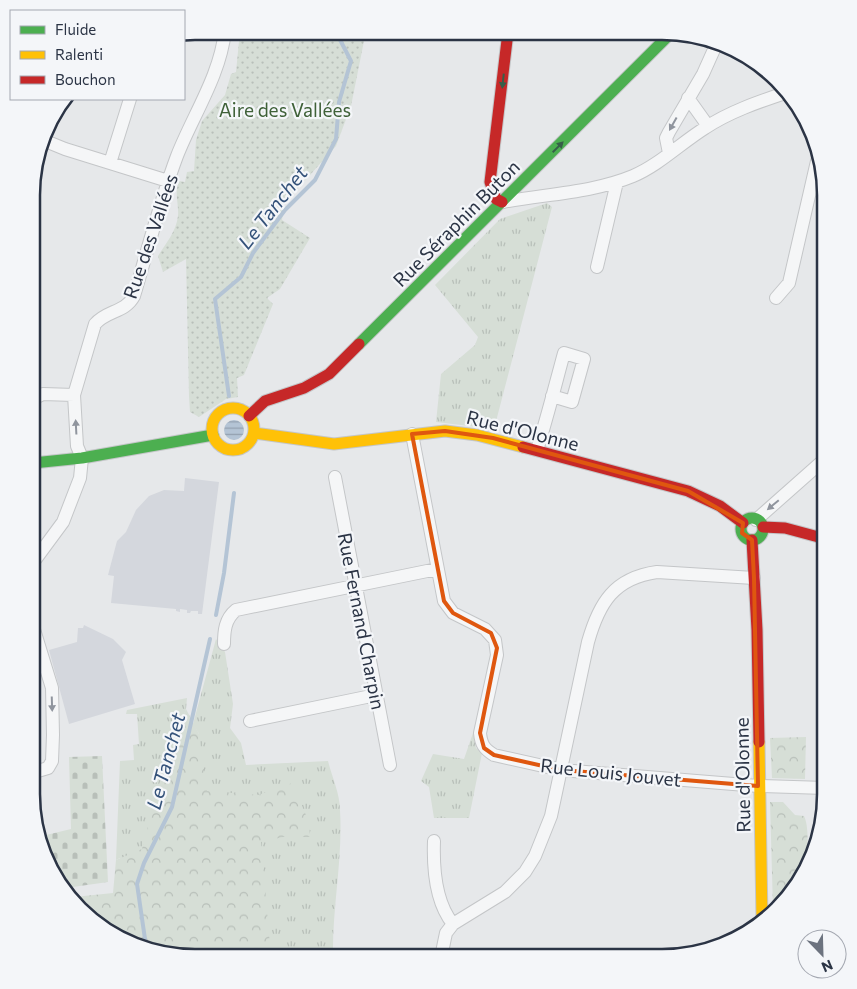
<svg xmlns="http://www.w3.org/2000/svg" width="857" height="989" font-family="Commissioner,sans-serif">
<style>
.built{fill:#d4d7dd}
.grass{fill:url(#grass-tufts)}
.forest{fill:url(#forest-crowns)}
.cemetery{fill:url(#cemetery-stones)}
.park{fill:url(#park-dots)}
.water{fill:url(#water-rules)}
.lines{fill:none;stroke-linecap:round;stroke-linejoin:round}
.stream{stroke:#b4c4d5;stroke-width:4}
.street-casing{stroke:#c4c6c8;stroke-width:14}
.fast-casing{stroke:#c4c6c8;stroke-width:13}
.slow-casing{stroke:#c4c6c8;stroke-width:13}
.jam-casing{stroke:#c4c6c8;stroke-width:13}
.street{stroke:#f5f6f7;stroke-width:12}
.fast{stroke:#4caf50;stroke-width:11}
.slow{stroke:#ffc107;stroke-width:11}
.jam{stroke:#c62828;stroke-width:11}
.oneway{fill:#375f49}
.oneway2{fill:#90959e}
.marked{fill:none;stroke:#df570f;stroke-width:4;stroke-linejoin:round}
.labels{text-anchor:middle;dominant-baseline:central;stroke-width:4.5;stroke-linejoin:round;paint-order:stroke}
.park-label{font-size:19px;fill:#3f6138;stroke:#f4f6f9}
.street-label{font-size:19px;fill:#2b3445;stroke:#f4f6f9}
.water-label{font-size:20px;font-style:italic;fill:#34527a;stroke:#f4f6f9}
.rim{fill:none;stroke:#2b3445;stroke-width:2.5}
</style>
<defs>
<pattern id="grass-tufts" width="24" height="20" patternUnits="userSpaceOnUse" patternTransform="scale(1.25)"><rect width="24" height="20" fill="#d6ded6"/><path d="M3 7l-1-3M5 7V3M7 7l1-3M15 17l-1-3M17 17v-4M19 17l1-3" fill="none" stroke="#b8bfb9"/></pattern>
<pattern id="forest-crowns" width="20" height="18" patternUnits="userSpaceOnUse" patternTransform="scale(1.25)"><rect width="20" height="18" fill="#d6ded6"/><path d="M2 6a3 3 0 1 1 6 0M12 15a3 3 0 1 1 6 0" fill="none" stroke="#b8bfb9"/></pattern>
<pattern id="cemetery-stones" width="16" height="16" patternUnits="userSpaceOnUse" patternTransform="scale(1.25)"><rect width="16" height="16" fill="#d6ded6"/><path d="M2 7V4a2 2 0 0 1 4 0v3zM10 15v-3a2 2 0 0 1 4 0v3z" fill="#b8bfb9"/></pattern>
<pattern id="park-dots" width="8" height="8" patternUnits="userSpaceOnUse" patternTransform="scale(1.25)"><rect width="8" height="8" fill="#d6ded6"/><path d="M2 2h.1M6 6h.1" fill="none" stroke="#b8bfb9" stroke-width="1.8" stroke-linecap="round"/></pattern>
<pattern id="water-rules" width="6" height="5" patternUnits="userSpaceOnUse" patternTransform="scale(1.25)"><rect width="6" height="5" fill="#b4c4d5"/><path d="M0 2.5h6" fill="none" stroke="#93a0af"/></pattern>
</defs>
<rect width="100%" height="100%" fill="#e6e8ea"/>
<path class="built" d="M185 478 219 482 202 614H198V611H191L190 613H187V610L180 609V612L176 611V609L111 603 114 576 108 575 117 541 126 532 136 510 149 496 164 490 184 491Z
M84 625 113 639 126 652 122 660 135 704 69 724 49 650 77 642 78 628H83Z"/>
<path class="grass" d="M547 203 552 207 494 429 436 422 441 374 475 345 478 337 435 285 500 219Z
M216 639 225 652 233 704 230 728 241 743 246 765 328 761C332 777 340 794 340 810 343 859 332 908 333 957H184L120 858 116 860 120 761 134 760 133 745 139 744 137 714H126L127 710 187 698 186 709 163 770 199 734 193 724Z
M473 733 476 748 482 753 469 818H434L429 787 421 781 433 754 464 759Z"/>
<path class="forest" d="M186 709 199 734 207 791 258 795 292 783 309 822 310 837H283L261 842 271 957H184L113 936 74 897 113 893 116 860 142 849 168 752Z
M806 737 805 779 772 778 770 738Z
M770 802H783L795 815 804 816C811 830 807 870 798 884 793 893 780 901 773 909Z"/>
<path class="cemetery" d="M102 756 108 882 66 888 53 876 42 836 71 829 69 757Z"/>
<path class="park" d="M240 31 380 32 379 35 365 36 351 106 336 146 284 204 282 220 310 238 280 289 267 298 273 304 244 375 237 378 238 397 226 399 199 417 190 412 189 396 186 259 163 272 158 256C166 243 176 232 178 216 179 203 174 195 179 181L185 182 187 172 194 171 196 140 202 121 225 95 231 74 236 72Z"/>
<path class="water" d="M224 430a10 10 0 1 1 20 0a10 10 0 1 1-20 0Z"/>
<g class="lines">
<path class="stream" d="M229 396 215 299 241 277 253 253 285 210 315 180 336 139 339 102 351 61 336 32
M216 615 224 573 234 493
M146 946 137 884 144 863 172 807 210 639"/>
<defs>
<path id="street" d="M688 98 708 126
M43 140 65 149 168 181
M669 153 666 138 669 132 703 74 716 45
M110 163 130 99
M503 202C545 194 592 193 633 176 659 165 681 143 705 128 729 112 758 102 785 93
M597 267 617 182
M776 298 789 283 817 161
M33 399 43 394 74 395
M412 434 444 601 453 613 485 629 495 640 497 655 480 733C481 744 484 749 494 755L561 770 758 786 825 788
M537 450C547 418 555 386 564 353L584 359 572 402 552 396
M335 477 390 765
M756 520 826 458
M32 564 63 522 80 478 82 458 77 446 74 395 95 324C107 310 125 313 134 296 148 249 160 201 177 156 193 115 220 76 225 31
M224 644C224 631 225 619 236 610L437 569
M250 721 376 695
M31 773 48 768 52 761 53 735 52 688 32 623
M434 841C433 869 435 902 453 924
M441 957 446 933 453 924 505 892 525 872 535 856 551 816 588 642C599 603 614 578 657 572L754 578"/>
<path id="fast" d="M48 126 56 110
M359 344 671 33
M33 463 82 458 213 435
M741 529a11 11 0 1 1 22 0a11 11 0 1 1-22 0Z"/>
<path id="slow" d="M212 429a21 21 0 1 1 42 0a21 21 0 1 1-42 0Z
M254 433 334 444 445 431 477 435 523 447
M759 742 762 919"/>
<path id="jam" d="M502 202 496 199 490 182 508 32
M249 416 265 401 304 388 329 374 359 344
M523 447 688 491 720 506 743 523
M763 527 785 528 826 539
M752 540 757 630 759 742"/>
</defs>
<use href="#street" class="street-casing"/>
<use href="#fast" class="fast-casing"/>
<use href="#slow" class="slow-casing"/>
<use href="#jam" class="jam-casing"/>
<use href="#street" class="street"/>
<use href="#fast" class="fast"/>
<use href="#slow" class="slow"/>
<use href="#jam" class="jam"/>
</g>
<defs><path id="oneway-solid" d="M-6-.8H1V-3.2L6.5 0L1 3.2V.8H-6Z" transform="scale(1.25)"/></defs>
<g class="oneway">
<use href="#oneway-solid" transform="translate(503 81) rotate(96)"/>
<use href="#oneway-solid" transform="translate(558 147) rotate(-45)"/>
</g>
<g class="oneway2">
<use href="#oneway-solid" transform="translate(673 124) rotate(119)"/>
<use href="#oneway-solid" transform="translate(76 427) rotate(-93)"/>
<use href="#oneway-solid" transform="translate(773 505) rotate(140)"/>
<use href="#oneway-solid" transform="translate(52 704) rotate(88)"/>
</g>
<path class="marked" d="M445 431 493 438 688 491 743 523 742 533 752 540 754 578 758 786 561 770 494 755 484 748 480 733 497 648 491 633 453 613 444 601 412 434Z"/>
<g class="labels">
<g class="park-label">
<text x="285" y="109">Aire des Vallées</text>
</g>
<g class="street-label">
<text transform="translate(456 223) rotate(-45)">Rue Séraphin Buton</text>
<text transform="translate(150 236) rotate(-71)">Rue des Vallées</text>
<text transform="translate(523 430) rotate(14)">Rue d'Olonne</text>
<text transform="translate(362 621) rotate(79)">Rue Fernand Charpin</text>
<text transform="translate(611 772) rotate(6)">Rue Louis Jouvet</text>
<text transform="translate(742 775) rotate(-91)">Rue d'Olonne</text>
</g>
<g class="water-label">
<text transform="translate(272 207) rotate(-52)">Le Tanchet</text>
<text transform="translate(165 761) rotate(-75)">Le Tanchet</text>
</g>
</g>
<path d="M0 0H857V989H0ZM195 40H662A155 155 0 0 1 817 195V794A155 155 0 0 1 662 949H195A155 155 0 0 1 40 794V195A155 155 0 0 1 195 40Z" fill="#f4f6f9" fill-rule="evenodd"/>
<path class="rim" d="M195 40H662A155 155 0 0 1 817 195V794A155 155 0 0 1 662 949H195A155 155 0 0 1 40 794V195A155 155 0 0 1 195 40Z"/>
<rect x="10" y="10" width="175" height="90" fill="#f4f6f9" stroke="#a4a8b1"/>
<rect x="20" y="26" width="25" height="8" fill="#4caf50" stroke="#a4a8b1"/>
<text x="55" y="35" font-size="15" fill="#2b3445">Fluide</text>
<rect x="20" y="51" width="25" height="8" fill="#ffc107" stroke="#a4a8b1"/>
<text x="55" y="60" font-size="15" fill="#2b3445">Ralenti</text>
<rect x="20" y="76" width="25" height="8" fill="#c62828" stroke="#a4a8b1"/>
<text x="55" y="85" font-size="15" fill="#2b3445">Bouchon</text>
<g transform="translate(822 954) rotate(157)"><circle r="24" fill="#f4f6f9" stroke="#a4a8b1"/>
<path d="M0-4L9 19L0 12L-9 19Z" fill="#6c737f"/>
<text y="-8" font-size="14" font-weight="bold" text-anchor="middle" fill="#2b3445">N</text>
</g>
</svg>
